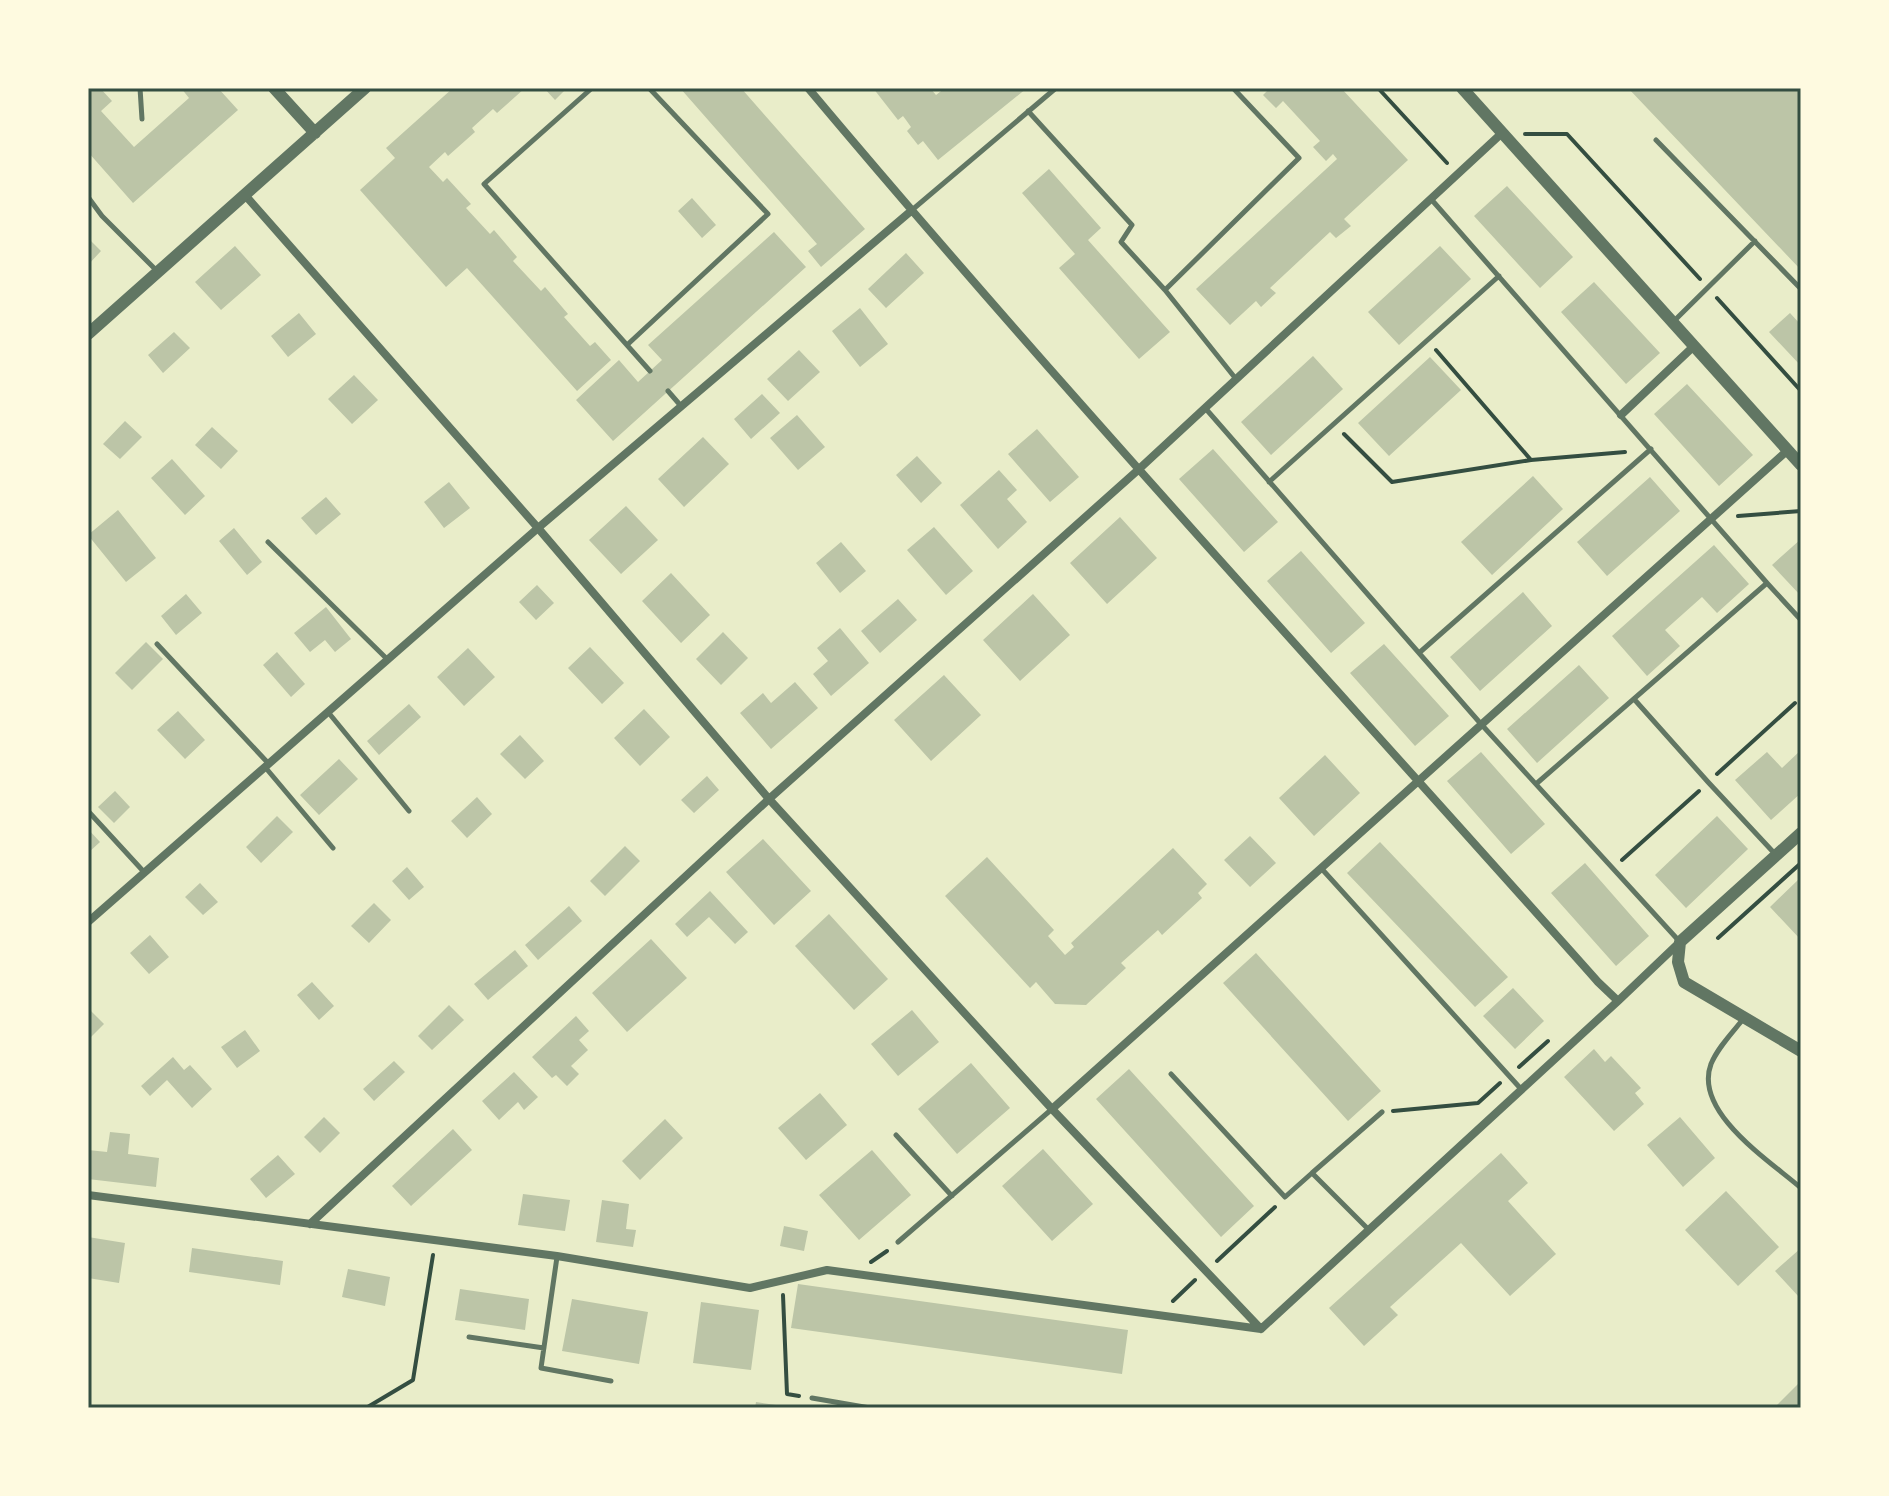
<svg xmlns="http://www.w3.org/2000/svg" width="1889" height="1496" font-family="'Golos Text',sans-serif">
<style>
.building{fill:#bcc5a7}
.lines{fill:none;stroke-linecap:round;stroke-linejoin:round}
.path{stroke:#344e41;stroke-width:4}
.service{stroke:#617663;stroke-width:5}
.minor{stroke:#617663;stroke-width:8}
.tertiary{stroke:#617663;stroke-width:12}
.neatline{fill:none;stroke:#344e41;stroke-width:3}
</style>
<rect width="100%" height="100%" fill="#e9edc9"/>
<path class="building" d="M88 88H100L112 101 101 111 134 147 189 98 181 88H218L238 110 133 203 88 152Z
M453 88H525L497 113 493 109 472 128 475 132 448 156 445 152 429 167 443 182 447 178 471 204 466 208 490 234 494 230 517 257 513 261 541 291 545 287 568 314 564 317 590 346 595 342 611 360 577 391 467 268 446 287 360 190 395 158 386 148Z
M544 88H567L555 100Z
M680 88H741L865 229 821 267 808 251 817 244Z
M873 88H930L936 95 945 88H1027L938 160 923 141 918 145 907 131 911 127 906 120 903 116 898 120Z
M1270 88H1341L1408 160 1344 219 1351 226 1336 238 1330 232 1270 288 1276 293 1261 307 1256 301 1230 325 1196 289 1337 159 1333 154 1326 161 1313 147 1320 141 1283 101 1276 108 1263 95Z
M1628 88H1801V270Z
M1049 169 1101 228 1088 240 1170 332 1139 359 1059 268 1075 254 1022 193Z
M1507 186 1573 257 1540 288 1474 216Z
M692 198 716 225 702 238 678 211Z
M774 232 806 267 613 441 576 400 619 360 638 382 662 360 648 345Z
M88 238 101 251 88 265Z
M235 246 261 275 221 310 195 282Z
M1440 246 1471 279 1399 345 1368 312Z
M906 253 924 273 886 308 868 289Z
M1594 282 1660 353 1626 384 1561 312Z
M860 308 888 344 860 367 832 331Z
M299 313 316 334 288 357 271 336Z
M1790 313 1801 325V366L1769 332Z
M174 332 190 348 163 373 148 355Z
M799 350 820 372 788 401 767 379Z
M1313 356 1343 389 1271 455 1241 422Z
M1430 357 1461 390 1389 456 1358 423Z
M354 375 378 400 352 424 328 399Z
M1687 384 1753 455 1719 486 1654 414Z
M762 394 780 413 751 439 734 419Z
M797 415 825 447 798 470 770 438Z
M125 421 142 437 120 459 103 444Z
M212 427 238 451 221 469 195 445Z
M1037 429 1079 477 1050 502 1008 454Z
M703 437 729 464 684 507 658 479Z
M1213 449 1278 522 1244 552 1179 479Z
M917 456 942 483 921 503 896 475Z
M172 459 205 496 185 515 151 478Z
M999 470 1017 490 1007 499 1027 522 998 549 960 505Z
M1533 476 1563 509 1492 575 1461 542Z
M1650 477 1680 511 1607 576 1577 542Z
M449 482 470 508 444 528 424 502Z
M326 497 341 514 316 535 301 518Z
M626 506 658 540 621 574 589 540Z
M118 510 156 558 126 582 88 535Z
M1120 517 1157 558 1107 604 1070 563Z
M934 527 973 571 946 595 907 550Z
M234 528 262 562 247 575 219 541Z
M1801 539V596L1772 565Z
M841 542 866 571 840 593 816 563Z
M1714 545 1749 584 1717 613 1702 597 1665 630 1680 646 1647 676 1612 636Z
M1301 551 1365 623 1331 653 1267 581Z
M671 573 710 615 681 643 642 601Z
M537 585 554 603 536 620 519 602Z
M1523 592 1552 626 1480 691 1450 657Z
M186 594 202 613 176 635 161 616Z
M1033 594 1070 635 1020 681 983 640Z
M898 599 917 620 880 653 861 631Z
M326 607 351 639 335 652 325 640 310 652 294 633Z
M840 628 869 663 831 696 813 674 828 661 817 648Z
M723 632 748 658 721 685 696 659Z
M146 642 163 659 132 690 115 673Z
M1384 644 1449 716 1415 746 1350 673Z
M590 647 624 683 602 704 568 668Z
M468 648 495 677 464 706 437 677Z
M277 652 305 684 291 697 263 665Z
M1579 665 1609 698 1537 763 1507 729Z
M944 675 981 715 931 761 894 720Z
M795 682 818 708 771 749 740 713 763 693 771 703Z
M409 704 421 717 379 755 367 741Z
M644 709 670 737 640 766 614 738Z
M178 711 205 740 185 759 157 730Z
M520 735 544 761 525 779 500 754Z
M1801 750V793L1771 820 1735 780 1767 752 1782 768Z
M1481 752 1545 824 1511 854 1447 781Z
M1325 755 1360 793 1314 836 1279 798Z
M339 759 358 779 319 815 300 795Z
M707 776 719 790 694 813 681 800Z
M115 791 130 807 114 823 98 807Z
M477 797 492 814 467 838 451 821Z
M277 816 293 832 261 863 246 847Z
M1717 816 1748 849 1686 908 1655 875Z
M88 829 100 842 88 853Z
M1250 836 1276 863 1250 887 1224 860Z
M763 839 811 891 774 925 726 872Z
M1380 842 1508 977 1475 1007 1347 873Z
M625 846 640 861 605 896 590 881Z
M1173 848 1207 884 1198 893 1202 898 1162 935 1158 930 1121 963 1126 968 1086 1005 1055 1004 1036 982 1030 988 945 896 987 857 1054 930 1048 936 1065 955 1074 947 1071 943Z
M1585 863 1649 936 1616 966 1551 893Z
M407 867 424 887 409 900 392 881Z
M1799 879 1801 881V940L1770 907Z
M200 883 218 902 203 915 185 897Z
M710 891 748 932 735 944 709 917 687 937 675 924Z
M374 903 391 920 369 943 351 926Z
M569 906 582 921 538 960 525 945Z
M829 914 888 979 854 1010 795 946Z
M150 935 169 957 149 974 130 953Z
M651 939 687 978 627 1032 592 993Z
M515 950 528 966 488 1000 474 984Z
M1256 953 1381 1091 1348 1121 1223 983Z
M312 982 334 1006 319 1020 297 995Z
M1513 988 1544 1021 1515 1049 1483 1016Z
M449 1005 464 1020 432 1050 418 1036Z
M88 1008 104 1024 88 1040Z
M912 1010 939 1042 898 1076 871 1044Z
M576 1016 589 1031 579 1040 588 1050 571 1066 579 1074 567 1086 556 1075 552 1078 532 1057Z
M245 1030 260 1051 237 1068 221 1047Z
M1594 1049 1605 1062 1611 1056 1641 1088 1635 1093 1644 1104 1614 1131 1564 1077Z
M173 1057 184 1070 190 1065 212 1089 192 1108 167 1080 150 1096 141 1086Z
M394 1061 405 1072 374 1101 363 1089Z
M971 1063 1010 1108 957 1154 918 1109Z
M1129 1069 1254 1206 1221 1237 1096 1099Z
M514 1072 538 1097 524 1110 518 1102 499 1120 482 1101Z
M820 1093 847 1125 806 1160 778 1128Z
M324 1117 340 1133 320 1153 304 1137Z
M1680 1117 1715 1158 1683 1187 1647 1145Z
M665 1119 683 1138 640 1180 622 1161Z
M453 1129 472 1150 411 1206 392 1186Z
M110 1132 130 1134 128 1154 159 1158 156 1187 88 1179V1150L107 1152Z
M1043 1149 1093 1204 1052 1241 1002 1186Z
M872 1150 911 1195 859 1240 819 1195Z
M1501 1153 1528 1183 1508 1201 1556 1254 1510 1296 1461 1243 1390 1307 1398 1315 1364 1346 1329 1308Z
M278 1155 295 1174 266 1198 250 1179Z
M1726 1191 1779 1247 1738 1286 1685 1230Z
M523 1194 570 1200 565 1231 518 1225Z
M602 1200 629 1204 626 1229 636 1230 633 1247 596 1242Z
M784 1226 808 1231 804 1251 780 1246Z
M88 1237 125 1243 119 1283 88 1278Z
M192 1248 283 1261 280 1285 189 1272Z
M1801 1248V1295L1799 1297 1775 1271Z
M348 1269 390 1277 385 1306 342 1297Z
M798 1284 1128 1330 1122 1374 791 1328Z
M460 1289 529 1299 525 1330 455 1320Z
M572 1299 648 1312 639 1364 562 1351Z
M701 1302 759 1310 751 1370 693 1363Z
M1801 1381V1408H1774Z
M756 1402 783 1406V1408H755Z"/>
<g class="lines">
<path class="path" d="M1378 88 1447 163
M1525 134H1567L1700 279
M1717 298 1801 391
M1436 350 1531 460
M1344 434 1392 482 1531 460 1625 452
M1738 516 1801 511
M1717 774 1795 703
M1622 860 1699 791
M1718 938 1801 863
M1519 1067 1548 1041
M1393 1111 1478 1103 1500 1083
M1217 1261 1275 1207
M871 1262 887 1251
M783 1295 787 1394 799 1396
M1173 1301 1195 1280
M366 1408 413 1380 433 1255"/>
<path class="service" d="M140 88 142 119
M592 88 484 184 650 371
M1028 111 1132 225 1121 242 1165 290 1236 379
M1656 140 1801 289
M88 197 102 216 158 272
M1431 199 1767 583 1801 620
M912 210 1056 88
M1165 290 1299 158 1233 88
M1673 322 1755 241
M627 345 768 214 649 88
M668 391 681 406
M1206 409 1481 724 1680 942
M1269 482 1499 276
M268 542 387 659
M157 644 268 763
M1419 653 1651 449
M1634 699 1708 782 1776 855
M328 712 409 811
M265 767 333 848
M1536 784 1767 583
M88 811 144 872
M1321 868 1521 1089
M1744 1018C1733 1032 1718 1047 1711 1064 1693 1112 1770 1161 1801 1188
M1171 1074 1285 1197 1312 1173
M896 1135 952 1196
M1369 1230 1312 1173 1382 1112
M898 1242 1052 1109
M557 1257 541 1368 611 1381
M469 1337 544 1348
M812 1398 870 1408"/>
<path class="minor" d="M808 88C1064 393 1334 685 1598 982L1618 1001
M245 195 538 528 769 799 1052 1109 1261 1329
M1621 415 1694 346
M88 922 538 528 911 211
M1052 1109 1788 450
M88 1195 557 1256 750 1288 827 1270 1261 1329
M310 1224 769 799 1138 470 1502 133
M1261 1329 1618 1001 1680 942"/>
<path class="tertiary" d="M274 88 315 133
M1462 88 1801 465
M88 334 365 88
M1801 833 1680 942 1678 962 1684 982 1801 1051"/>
</g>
<rect width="1889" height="1496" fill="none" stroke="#fefae0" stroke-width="180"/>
<rect x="90" y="90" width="1709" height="1316" class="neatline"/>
</svg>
